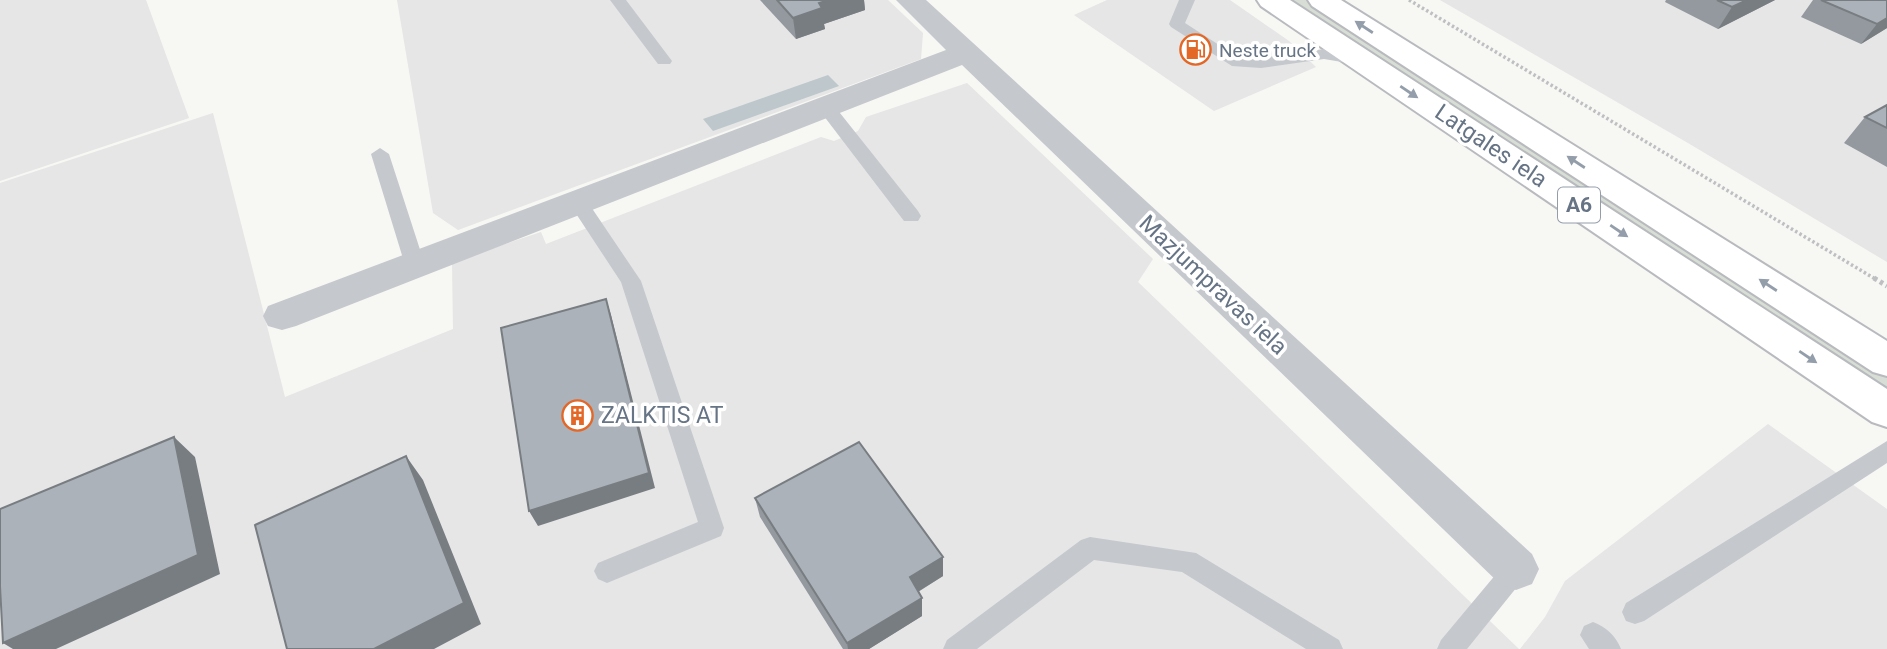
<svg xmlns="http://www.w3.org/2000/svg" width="1887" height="649" font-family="Roboto,sans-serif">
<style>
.built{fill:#e5e6e5}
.green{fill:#d8ded5}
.water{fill:#bdc7cc}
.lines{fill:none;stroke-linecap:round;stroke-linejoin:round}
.trunk-casing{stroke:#b8babe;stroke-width:4}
.path-far1{stroke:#bdbfc1;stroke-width:3.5;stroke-dasharray:2.5 2.5;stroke-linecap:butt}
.path{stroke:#bdbfc1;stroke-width:5;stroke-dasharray:3.5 3.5;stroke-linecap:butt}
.service{fill:#c5c8cc;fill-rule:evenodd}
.minor{fill:#c5c8cc;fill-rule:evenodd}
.trunk{fill:#fff;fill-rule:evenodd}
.wall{fill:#94999f}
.shaded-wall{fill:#787d82}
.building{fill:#acb2b9;stroke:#787d82;stroke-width:2}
.oneway{fill:#949eaa}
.labels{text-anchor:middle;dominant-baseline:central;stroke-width:7;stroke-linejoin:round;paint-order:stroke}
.far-poi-label{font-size:19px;fill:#667485;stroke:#fff;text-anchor:start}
.shield{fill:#fff;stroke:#949eaa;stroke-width:2}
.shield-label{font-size:21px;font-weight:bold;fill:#667485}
.street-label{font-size:23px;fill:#667485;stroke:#fff}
.poi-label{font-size:23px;fill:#667485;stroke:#fff;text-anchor:start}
</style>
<rect width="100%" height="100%" fill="#f7f7f4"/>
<path class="built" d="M0 0H146L189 118 0 181Z
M397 0H888L923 33 921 59 458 230 433 213Z
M1107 0H1230L1289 41 1316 67 1214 111 1074 15Z
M1440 0H1887V262L1688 143Z
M967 83 1153 259 1138 282 1519 649H0V183L213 113 285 397 453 329 452 262 541 232 546 244 821 137 834 141 858 131 866 117Z
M1768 424 1887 509V649H1520L1545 617 1565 581Z"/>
<path class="green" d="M1293 0H1311L1887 370V392Z"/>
<path class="water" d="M828 75 839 86 713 131 703 119Z"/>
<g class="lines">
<defs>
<path id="trunk" d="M1257 0H1290L1887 389V427L1872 422 1261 6Z
M1308 0H1341L1887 341V376L1873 372 1312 6Z"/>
</defs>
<use href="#trunk" class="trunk-casing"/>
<path class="path-far1" d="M1409 0 1877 280"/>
<path class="path" d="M1874 278 1887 286"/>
<path class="service" d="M610 0H626L672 61 670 64H658Z
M1179 0H1195L1185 23 1236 56 1261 58 1324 49 1360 55 1368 60 1360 65 1324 59 1261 68 1232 66 1171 27 1169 24Z
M826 102 832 103 918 211 921 216 918 221H904L817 107Z
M380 148 389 154 425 265 422 270 415 272 405 265 371 154Z
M578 197 585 198 641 281 724 528 721 536 607 583 598 579 594 571 598 563 698 522 621 282 569 203Z
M1887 441V463L1644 621 1635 624 1626 621 1622 612 1626 603Z
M1090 537 1196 553 1339 640 1343 649H1306L1182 572 1094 560 977 649H943L947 640 1081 540Z
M1516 557 1525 561 1529 569 1525 577 1467 649H1437L1441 640 1507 561Z
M1593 622C1606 627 1616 636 1621 649H1589L1580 635 1584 626Z"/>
<path class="minor" d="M896 0H926L1532 554 1539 569 1532 584 1516 590 1500 584 962 65 296 326 282 330 268 326 263 316 268 306 946 50Z"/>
<use href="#trunk" class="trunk"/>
</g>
<path class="wall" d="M760 0H864L865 10 824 24 825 29 796 39Z
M1666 0H1775L1718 29 1665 2Z
M1813 0H1887V28L1861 44 1801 17Z
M1887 105V167L1844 143 1865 117Z
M755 498 943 557V576L918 592 922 616 869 649H843L760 517Z"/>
<path class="shaded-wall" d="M829 0H864L865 10 824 24 825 29 796 39 793 18 819 3Z
M1747 0H1775L1718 29 1732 7Z
M1887 18V28L1861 44 1877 24Z
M606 299 611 315 655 488 538 526 529 511Z
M174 437 195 457 220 574 56 649H13L3 643Z
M406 456 423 480 481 624 434 649H374Z
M943 557V576L911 596 910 577Z
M922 598V616L869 649H848L847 643Z"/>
<path class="building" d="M777 0H829L819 3 822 8 793 18Z
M1717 0H1747L1732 7Z
M1821 0H1887V18L1877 24Z
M1887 105V128L1865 117Z
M606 299 649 473 529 511 501 328Z
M174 437 198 555 3 643 0 586V509Z
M859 442 943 557 910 577 922 598 847 643 755 498Z
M406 456 464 603 374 649H287L255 525Z"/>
<defs><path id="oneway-solid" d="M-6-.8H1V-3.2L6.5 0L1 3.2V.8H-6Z" transform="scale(1.75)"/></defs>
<g class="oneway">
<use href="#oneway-solid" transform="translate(1364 27) rotate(-147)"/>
<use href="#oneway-solid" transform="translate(1409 92) rotate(34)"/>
<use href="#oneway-solid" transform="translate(1576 162) rotate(-147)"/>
<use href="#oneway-solid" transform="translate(1619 231) rotate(34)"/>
<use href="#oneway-solid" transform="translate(1768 285) rotate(-147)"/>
<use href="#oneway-solid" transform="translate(1808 357) rotate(34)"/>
</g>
<defs>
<symbol id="fuel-ring" viewBox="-11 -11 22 22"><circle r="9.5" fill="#fff" stroke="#e36828" stroke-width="1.5"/><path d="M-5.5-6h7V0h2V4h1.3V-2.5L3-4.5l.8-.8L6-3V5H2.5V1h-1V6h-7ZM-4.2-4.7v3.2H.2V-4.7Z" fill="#e36828"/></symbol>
<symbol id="building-ring" viewBox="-11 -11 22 22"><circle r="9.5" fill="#fff" stroke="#e36828" stroke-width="1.5"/><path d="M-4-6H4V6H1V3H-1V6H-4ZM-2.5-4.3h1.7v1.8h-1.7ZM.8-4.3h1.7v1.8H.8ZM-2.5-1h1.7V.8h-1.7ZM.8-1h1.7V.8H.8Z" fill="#e36828"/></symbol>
</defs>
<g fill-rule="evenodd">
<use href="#fuel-ring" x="1178" y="32" width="35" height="35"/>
<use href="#building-ring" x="560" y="398" width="35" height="35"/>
</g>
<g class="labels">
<g class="far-poi-label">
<text x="1219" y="50">Neste truck</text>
</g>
<rect class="shield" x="1558" y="187.5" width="42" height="35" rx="5"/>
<g class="shield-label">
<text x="1579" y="205">A6</text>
</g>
<g class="street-label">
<text transform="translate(1491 146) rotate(34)">Latgales iela</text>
<text transform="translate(1213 285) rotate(43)">Mazjumpravas iela</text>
</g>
<g class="poi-label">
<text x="601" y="415">ZALKTIS AT</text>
</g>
</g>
</svg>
